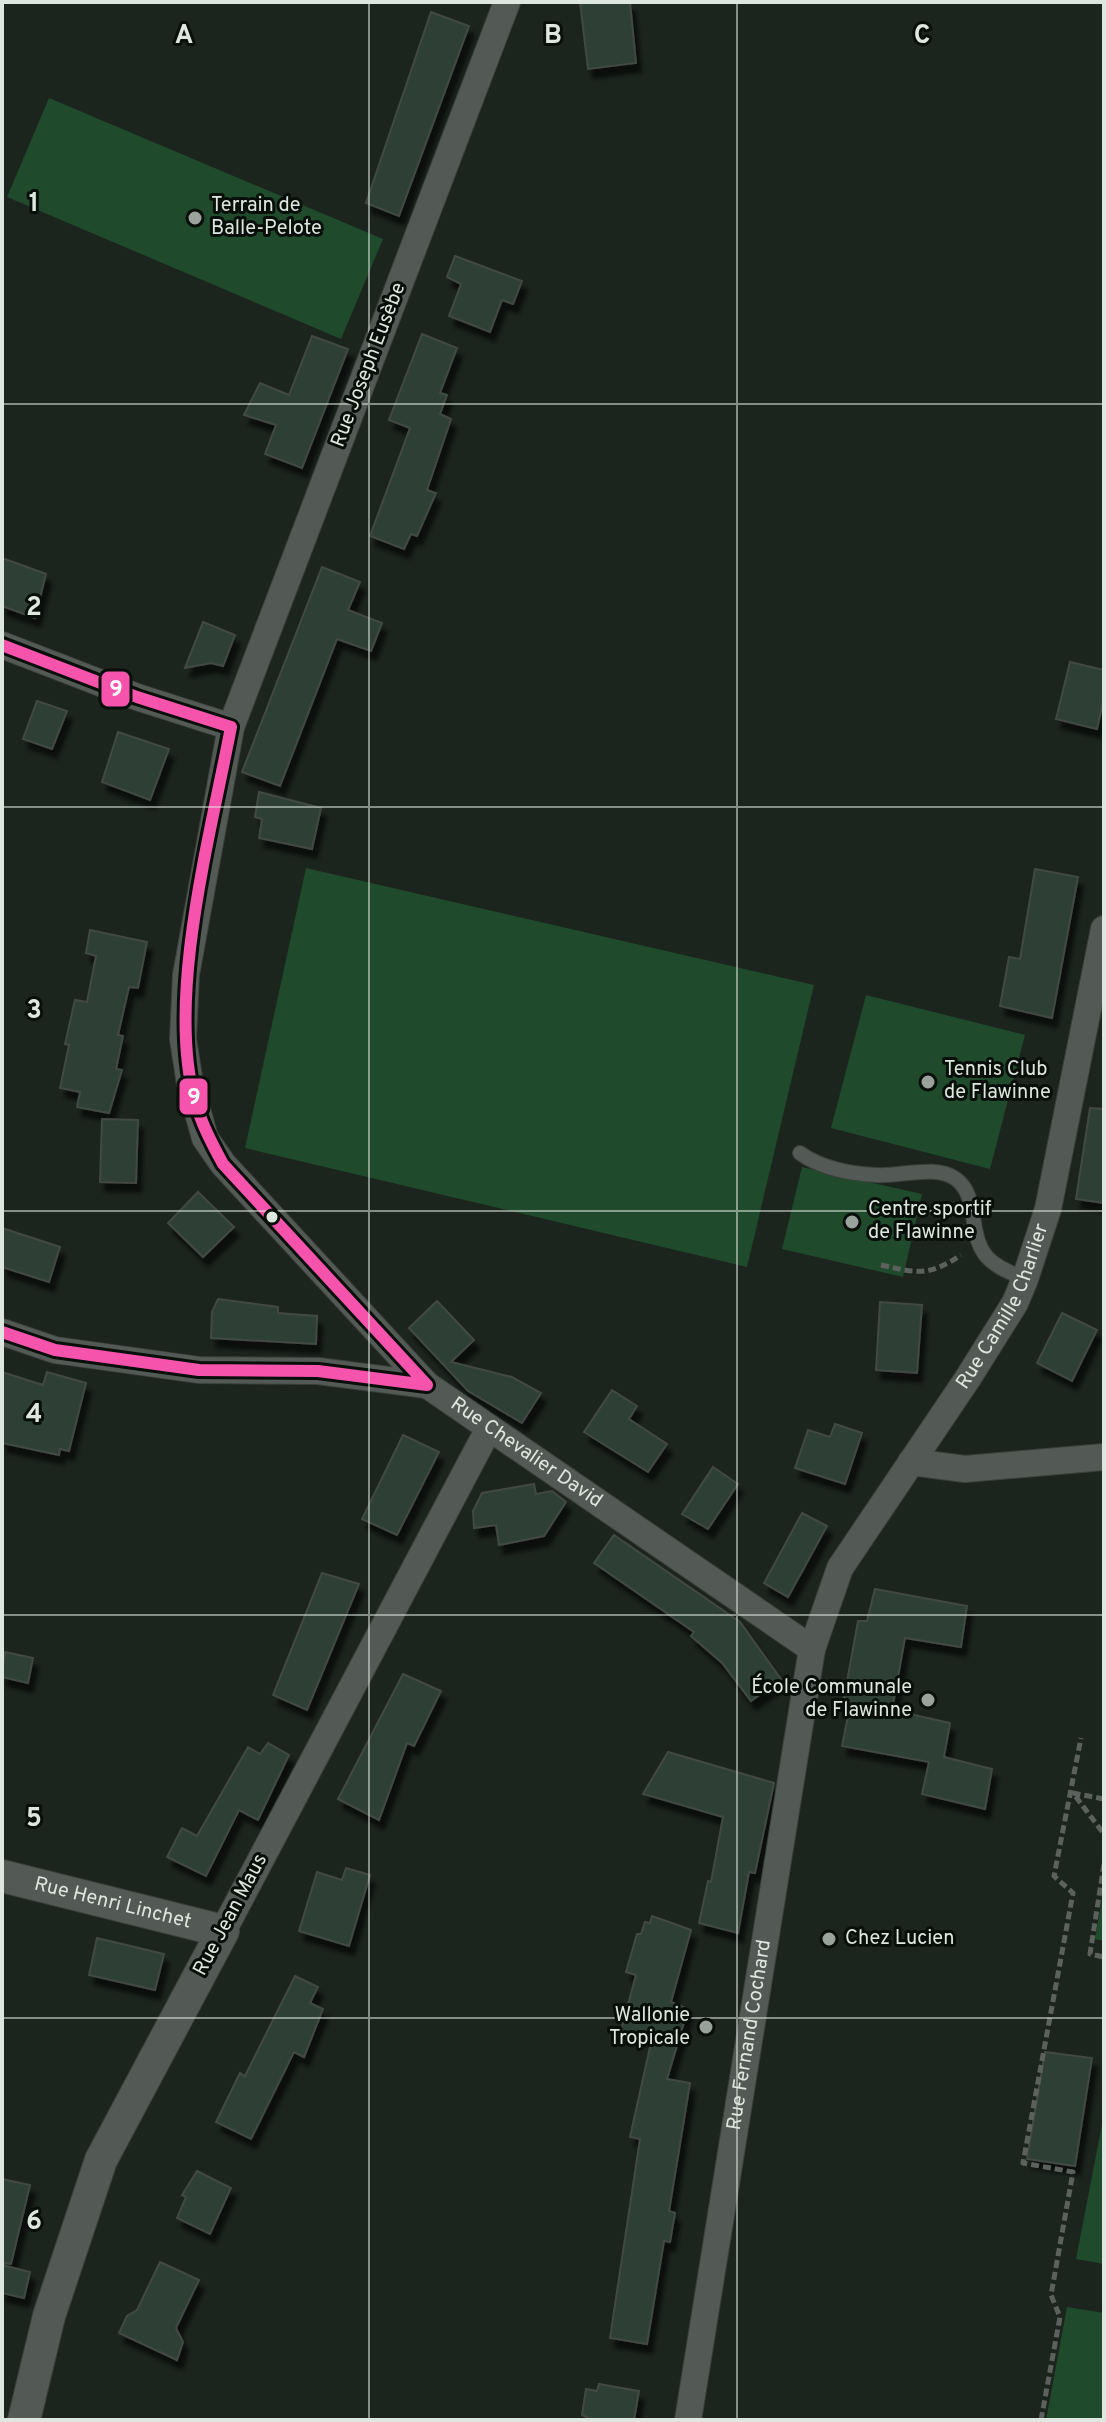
<svg xmlns="http://www.w3.org/2000/svg" width="1106" height="2422" font-family="Overpass,sans-serif">
<style>
.green{fill:#1f4a2b}
.building{fill:#2e4035;stroke:#424944;stroke-width:2;filter:url(#shadow)}
.lines{fill:none;stroke-linecap:round;stroke-linejoin:round}
.service-casing{stroke:#3a403b;stroke-width:16}
.minor-casing{stroke:#3a403b;stroke-width:28}
.tertiary-casing{stroke:#3a403b;stroke-width:34}
.path{stroke:#5d615d;stroke-width:5;stroke-dasharray:8 4;stroke-linecap:butt}
.service{stroke:#535a55;stroke-width:14}
.minor{stroke:#535a55;stroke-width:26}
.tertiary{stroke:#535a55;stroke-width:32}
.bus-1-casing{stroke:#080e09;stroke-width:18}
.bus-1{stroke:#f653ac;stroke-width:12}
.grid{fill:none;stroke:#dde6df;stroke-width:2;stroke-opacity:0.55}
.poi-dot{fill:#99a29b;stroke:#080e09;stroke-width:3}
.bus-dot{fill:#dde6df;stroke:#080e09;stroke-width:3}
.labels{text-anchor:middle;dominant-baseline:central;stroke-width:6;stroke-linejoin:round;paint-order:stroke}
.poi-label{font-size:20px;fill:#dde6df;stroke:#080e09;text-anchor:start}
.street-label{font-size:20px;fill:#dde6df;stroke:#080e09}
.grid-label{font-size:26px;text-anchor:middle;font-weight:bold;fill:#dde6df;stroke:#080e09;stroke-width:6;stroke-linejoin:round;paint-order:stroke}
.line-badge{stroke:#080e09;stroke-width:3}
.badge-label{font-size:22px;text-anchor:middle;font-weight:bold;fill:#fff}
</style>
<defs>
<filter id="shadow"><feDropShadow dx="5" dy="9" stdDeviation="2" flood-color="#0009"/></filter>
</defs>
<rect width="100%" height="100%" fill="#1c241e"/>
<path class="green" d="M49 98 383 239 341 339 7 197Z
M306 868 814 985 747 1267 245 1148Z
M866 995 1025 1035 990 1169 831 1128Z
M802 1167 922 1194 903 1277 782 1249Z
M1104 1888V1941L1095 1939Z
M1104 2114V2264L1076 2259Z
M1067 2307 1104 2313V2420H1046Z"/>
<path class="building" d="M580 2H630L636 63 588 69Z
M431 12 469 26 399 216 366 203Z
M455 256 522 281 513 304 502 300 490 332 449 316 461 284 447 277Z
M422 334 457 348 440 393 447 395 440 414 451 419 427 490 436 493 417 536 411 534 404 549 370 536 410 428 389 420Z
M312 336 348 349 302 468 265 454 276 425 244 415 260 383 289 395Z
M2 558 46 574 35 618 2 606Z
M322 567 360 582 348 610 382 623 371 651 337 639 280 786 242 772Z
M203 622 235 635 223 666 211 663 185 668Z
M1070 662 1104 670V698L1097 729 1056 719Z
M37 701 67 711 52 749 23 739Z
M118 732 169 749 150 800 102 782Z
M259 792 321 808 312 849 259 838 262 819 255 817Z
M1035 869 1078 877 1052 1018 1000 1006 1009 957 1020 959Z
M90 930 147 942 138 988 129 987 118 1035 123 1036 116 1069 122 1070 109 1113 77 1107 80 1092 60 1088 69 1045 65 1044 75 1000 87 1002 96 956 86 953Z
M1090 1108 1104 1109V1203L1076 1199Z
M102 1119 138 1120 136 1183 100 1182Z
M198 1192 234 1227 203 1257 168 1223Z
M2 1228 60 1247 49 1282 2 1267Z
M218 1299 278 1307V1313L317 1316 316 1344 211 1338 212 1312Z
M437 1301 474 1340 451 1362 512 1377 541 1393 522 1423 468 1391 409 1328Z
M880 1302 922 1305 917 1373 876 1370Z
M1062 1313 1097 1330 1072 1381 1037 1363Z
M2 1372 43 1385 47 1372 86 1383 69 1451 60 1449 59 1455 2 1443Z
M612 1390 637 1406 629 1419 667 1444 648 1472 584 1432Z
M835 1424 862 1433 845 1484 795 1468 808 1430 830 1437Z
M403 1435 439 1452 397 1535 362 1519Z
M713 1467 738 1484 708 1529 682 1514Z
M534 1484 536 1494 552 1491 566 1502 544 1536 499 1545 496 1525 474 1528 473 1511 482 1493Z
M802 1513 827 1526 788 1597 764 1583Z
M614 1535 740 1622 781 1679 751 1701 722 1663 691 1636 694 1632 594 1563Z
M322 1573 359 1584 307 1710 273 1695Z
M875 1589 967 1606 961 1647 905 1638 892 1710 950 1723 944 1757 992 1769 985 1809 922 1794 929 1762 842 1746 849 1711 842 1709 858 1621H867Z
M5 1652 33 1658 28 1683 2 1677Z
M403 1674 441 1691 414 1746 407 1743 379 1820 338 1799Z
M268 1743 289 1755 258 1820 239 1810 206 1876 167 1857 182 1828 197 1836 248 1747 260 1754Z
M668 1752 774 1783 755 1873 749 1872 738 1933 699 1923 708 1881 711 1882 723 1817 643 1794Z
M346 1868 370 1875 349 1946 299 1931 317 1872 342 1880Z
M652 1916 691 1930 671 2002 688 2009 667 2079 690 2083 669 2211 675 2213 670 2242 664 2241 647 2344 610 2338 640 2139 630 2137 652 2038 621 2030 636 1975 626 1972 637 1934H641L645 1922 650 1923Z
M97 1938 164 1954 155 1990 89 1975Z
M295 1976 318 1987 310 2003 323 2009 304 2057 294 2052 251 2139 216 2122 240 2073 245 2076Z
M1045 2052 1092 2058 1075 2166 1027 2159Z
M197 2171 231 2188 210 2234 177 2218 186 2197 182 2195Z
M2 2179 30 2185 11 2264 2 2263Z
M160 2262 199 2280 176 2328 183 2342 177 2360 119 2333 127 2316 137 2310Z
M2 2265 30 2272 24 2298 2 2293Z
M599 2384 639 2391 634 2420H592L582 2415 586 2389 597 2391Z"/>
<g class="lines">
<defs>
<path id="service" d="M800 1153C820 1168 851 1174 876 1175 899 1177 936 1164 956 1179 980 1197 967 1234 987 1257 997 1268 1012 1273 1025 1279"/>
<g id="minor">
<path id="s1" d="M507 2 231 727 186 975 183 1039 190 1084 205 1138 223 1164 427 1385 812 1649"/>
<path d="M2 645 137 697 231 727"/>
<path d="M2 1332 55 1350 199 1370 318 1371 427 1385"/>
<path d="M911 1462 965 1469 1104 1457"/>
<path d="M223 1931 488 1430"/>
<path id="s2" d="M688 2420 812 1649 840 1568 968 1378 1015 1303 1025 1279 1048 1209 1104 929"/>
</g>
<g id="tertiary">
<path id="s3" d="M2 1876 223 1931 101 2160 49 2316 24 2420"/>
</g>
</defs>
<use href="#service" class="service-casing"/>
<use href="#minor" class="minor-casing"/>
<use href="#tertiary" class="tertiary-casing"/>
<path class="path" d="M881 1265C917 1273 928 1277 961 1255
M1104 1799 1073 1793 1104 1834
M1104 1864 1090 1954 1104 1957
M1041 2420 1060 2317 1051 2295 1073 2172 1023 2163 1073 1893 1054 1876 1081 1738"/>
<use href="#service" class="service"/>
<use href="#minor" class="minor"/>
<use href="#tertiary" class="tertiary"/>
<defs>
<path id="bus-1" d="M2 645 137 697 231 727
M231 727C211 833 167 993 194 1097 200 1121 211 1142 223 1164L427 1385
M2 1332 55 1350 199 1370 318 1371 427 1385"/>
</defs>
<use href="#bus-1" class="bus-1-casing"/>
<use href="#bus-1" class="bus-1"/>
</g>
<path class="grid" d="M369 2V2420M737 2V2420M2 404H1104M2 807H1104M2 1211H1104M2 1615H1104M2 2018H1104"/>
<g class="poi-dot">
<circle cx="195" cy="218" r="8"/>
<circle cx="928" cy="1082" r="8"/>
<circle cx="852" cy="1222" r="8"/>
<circle cx="928" cy="1700" r="8"/>
<circle cx="829" cy="1939" r="8"/>
<circle cx="706" cy="2027" r="8"/>
</g>
<circle class="bus-dot" cx="272" cy="1217" r="7"/>
<g class="labels">
<g class="poi-label">
<text x="211" y="206">Terrain de<tspan x="211" dy="23">Balle-Pelote</tspan></text>
<text x="944" y="1070">Tennis Club<tspan x="944" dy="23">de Flawinne</tspan></text>
<text x="868" y="1210">Centre sportif<tspan x="868" dy="23">de Flawinne</tspan></text>
<text x="912" y="1688" text-anchor="end">École Communale<tspan x="912" dy="23">de Flawinne</tspan></text>
<text x="845" y="1939">Chez Lucien</text>
<text x="690" y="2016" text-anchor="end">Wallonie<tspan x="690" dy="23">Tropicale</tspan></text>
</g>
<g class="street-label">
<text transform="translate(369 365) rotate(-69)">Rue Joseph Eusèbe</text>
<text stroke="none"><textPath href="#s2" startOffset="1176">Rue Camille Charlier</textPath></text>
<text stroke="none"><textPath href="#s1" startOffset="1646">Rue Chevalier David</textPath></text>
<text stroke="none"><textPath href="#s3" startOffset="114">Rue Henri Linchet</textPath></text>
<text transform="translate(231 1915) rotate(-62)">Rue Jean Maus</text>
<text stroke="none"><textPath href="#s2" startOffset="390">Rue Fernand Cochard</textPath></text>
</g>
</g>
<g class="grid-label">
<text x="184" y="43">A</text>
<text x="553" y="43">B</text>
<text x="922" y="43">C</text>
<text x="34" y="211">1</text>
<text x="34" y="615">2</text>
<text x="34" y="1018">3</text>
<text x="34" y="1422">4</text>
<text x="34" y="1826">5</text>
<text x="34" y="2229">6</text>
</g>
<g class="line-badge">
<rect x="100" y="670" width="31" height="38" rx="8" fill="#f653ac"/>
<rect x="178" y="1077" width="31" height="39" rx="8" fill="#f653ac"/>
</g>
<g class="badge-label">
<text x="116" y="696">9</text>
<text x="194" y="1104">9</text>
</g>
<rect width="1106" height="2422" fill="none" stroke="#dde6df" stroke-width="8"/>
</svg>
